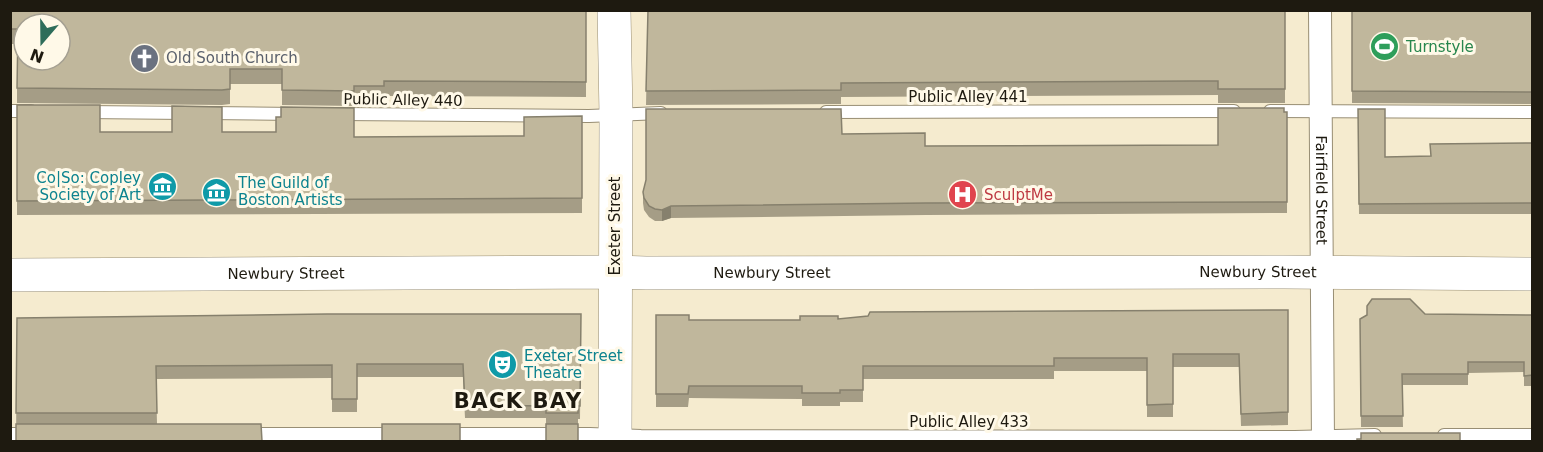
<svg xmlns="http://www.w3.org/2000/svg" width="1543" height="452" font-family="'DejaVu Sans',sans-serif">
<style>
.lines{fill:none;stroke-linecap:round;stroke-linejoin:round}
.lane-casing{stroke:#988e74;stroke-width:14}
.street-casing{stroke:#988e74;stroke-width:24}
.secondary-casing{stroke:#988e74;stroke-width:34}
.lane{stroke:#fff;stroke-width:12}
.street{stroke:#fff;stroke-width:22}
.secondary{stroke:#fff;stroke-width:33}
.wall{fill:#a59d86}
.shaded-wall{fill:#86806d}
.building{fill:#c0b79c;stroke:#86806d;stroke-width:1.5;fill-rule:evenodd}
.labels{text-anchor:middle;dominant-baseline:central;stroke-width:6;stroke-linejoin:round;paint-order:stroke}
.leisure-label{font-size:15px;fill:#27864d;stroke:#fff9e8;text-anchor:start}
.worship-label{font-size:15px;fill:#5b616d;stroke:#fff9e8;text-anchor:start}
.street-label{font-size:15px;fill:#1e1a10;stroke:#fff9e8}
.culture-label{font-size:15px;fill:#0d838f;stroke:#fff9e8;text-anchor:start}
.health-label{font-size:15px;fill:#be3a42;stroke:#fff9e8;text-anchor:start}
.district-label{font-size:21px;font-weight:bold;letter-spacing:1.5px;fill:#1e1a10;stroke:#fff9e8}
</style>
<rect width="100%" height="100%" fill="#f5ebcf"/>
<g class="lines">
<defs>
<path id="lane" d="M10 111H31
M1270 111 1532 112
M85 112 187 113
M826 112 1234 111
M208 113 295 114
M340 114 589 116 661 113
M10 434H31
M247 434H397
M445 434H590L641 436 1295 437 1375 435
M1444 435H1532"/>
<g id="street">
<path id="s1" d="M1320 10 1323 442"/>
</g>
<g id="secondary">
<path d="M614 10 616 115 615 442"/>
<path id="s2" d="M10 275 615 272 646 273 1284 272 1532 274"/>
</g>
</defs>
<use href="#lane" class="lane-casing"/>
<use href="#street" class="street-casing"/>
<use href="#secondary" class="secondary-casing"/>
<use href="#lane" class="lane"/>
<use href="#street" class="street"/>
<use href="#secondary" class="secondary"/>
</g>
<path class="wall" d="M10 10H586V97L384 96V101H354V106L282 105V84H230V104L222 105 17 103V44H10Z
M648 10H1285V103H1218V95L841 97V104L646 105Z
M1352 10H1533V104L1352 103Z
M17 105 100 132H276L281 117 354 137 524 136 582 116V213L17 215Z
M1358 109 1385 157 1431 156 1533 143V214H1359Z
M1284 112H1287V213L926 215 671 218 662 221H655L649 217 644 210 643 203V192L842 134 925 146 1218 145Z
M1367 306 1425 314 1533 315V386H1524V372L1468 373V385H1402L1403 427H1361L1360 319 1367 315Z
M1288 310V425L1241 426 1239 367H1173V417H1147V371H1054V379H863V402H840V406H802V399L689 398 688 407H656V315L689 320H800Z
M581 314 580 419H578V441H546V418H465L463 377H357V412H332V378L156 379 157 424 16 441 17 318Z"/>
<path class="shaded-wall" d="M671 206V218L662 221V210Z"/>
<path class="building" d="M10 10H586V82L384 81V86H354V91L282 90V69H230V89L222 90 17 88 18 29H10ZM24 24H60V60H24Z
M648 10H1285V89H1218V81H1190L841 83V90L646 91Z
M1352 10H1533V92L1352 91Z
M17 105H100V132H172V106L222 107V132H276V117H281V107L354 108V137L524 136V117L582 116V198L17 201Z
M1218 108H1284V112H1287V202L926 203 671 206 662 210 655 209 649 206 644 198 643 192 646 180V109H841L842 134 925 133V146L1218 145Z
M1358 109H1385V157L1431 156 1430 144 1533 143V203L1359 204Z
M1372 299H1410L1425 314 1533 315V375L1524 376V362H1468V374H1402L1403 416H1361L1360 319 1367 315V306Z
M1288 310V412L1241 414 1239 354H1173V404L1147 405V358H1054V366H863V390H840V393H802V386H689L688 394H656V315H689V320H800V316H838V319L868 316 870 312Z
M327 314H581L580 406H578V413H546V406L465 405 463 364H357V399H332V365L156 366 157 413H16L17 318Z
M16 424H261L262 441H16Z
M382 424H460V441H382Z
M546 424H578V441H546Z
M1361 433H1460V441H1357V439H1361Z"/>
<defs>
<symbol id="stadium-disc" viewBox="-11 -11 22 22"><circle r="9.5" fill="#2e9e5b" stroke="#fff9e8"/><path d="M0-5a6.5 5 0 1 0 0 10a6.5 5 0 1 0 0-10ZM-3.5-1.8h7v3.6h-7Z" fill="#fff"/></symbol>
<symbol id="church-disc" viewBox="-11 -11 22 22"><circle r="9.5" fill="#6b7280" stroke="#fff9e8"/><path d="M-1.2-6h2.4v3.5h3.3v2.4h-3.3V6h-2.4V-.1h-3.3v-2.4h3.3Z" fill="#fff"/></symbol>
<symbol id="museum-disc" viewBox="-11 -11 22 22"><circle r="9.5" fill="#0f9aa8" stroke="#fff9e8"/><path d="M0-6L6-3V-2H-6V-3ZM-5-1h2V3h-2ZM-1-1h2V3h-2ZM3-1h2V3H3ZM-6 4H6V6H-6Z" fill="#fff"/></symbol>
<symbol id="hospital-disc" viewBox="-11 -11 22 22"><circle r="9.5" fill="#e0444e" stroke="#fff9e8"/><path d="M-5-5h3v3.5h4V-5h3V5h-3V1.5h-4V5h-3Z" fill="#fff"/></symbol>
<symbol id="theatre-disc" viewBox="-11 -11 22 22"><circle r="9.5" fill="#0f9aa8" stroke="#fff9e8"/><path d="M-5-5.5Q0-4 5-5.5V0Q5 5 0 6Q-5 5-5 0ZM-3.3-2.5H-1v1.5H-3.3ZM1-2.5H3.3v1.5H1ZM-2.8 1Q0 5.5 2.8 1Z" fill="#fff"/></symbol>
</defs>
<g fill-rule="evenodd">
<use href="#stadium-disc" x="1368" y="30" width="33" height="33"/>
<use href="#church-disc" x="128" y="42" width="33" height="33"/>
<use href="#museum-disc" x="146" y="170" width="33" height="33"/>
<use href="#museum-disc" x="200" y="176" width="33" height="33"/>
<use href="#hospital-disc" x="946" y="178" width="33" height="33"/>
<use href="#theatre-disc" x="486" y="348" width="33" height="33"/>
</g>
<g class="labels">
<g class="leisure-label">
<text x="1406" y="47">Turnstyle</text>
</g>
<g class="worship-label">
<text x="166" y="58">Old South Church</text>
</g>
<g class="street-label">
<text x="968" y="97">Public Alley 441</text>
<text transform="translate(403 100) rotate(1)">Public Alley 440</text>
<text stroke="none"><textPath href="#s1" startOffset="180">Fairfield Street</textPath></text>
<text transform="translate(615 226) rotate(-90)">Exeter Street</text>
<text stroke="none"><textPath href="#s2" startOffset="276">Newbury Street</textPath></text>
<text stroke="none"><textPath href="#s2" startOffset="762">Newbury Street</textPath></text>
<text stroke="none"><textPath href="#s2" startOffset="1248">Newbury Street</textPath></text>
<text x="969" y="422">Public Alley 433</text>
</g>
<g class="culture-label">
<text x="141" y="178" text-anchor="end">Co|So: Copley<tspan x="141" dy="17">Society of Art</tspan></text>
<text x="238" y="183">The Guild of<tspan x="238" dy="17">Boston Artists</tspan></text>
<text x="524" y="356">Exeter Street<tspan x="524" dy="17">Theatre</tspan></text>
</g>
<g class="health-label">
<text x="984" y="195">SculptMe</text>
</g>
<g class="district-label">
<text x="518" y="401">BACK BAY</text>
</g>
</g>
<rect width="1543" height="452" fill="none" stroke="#1e1a10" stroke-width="24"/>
<g transform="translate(42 42) rotate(200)"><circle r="28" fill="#fff9e8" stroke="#a5a092" stroke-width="1.5"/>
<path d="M0-4.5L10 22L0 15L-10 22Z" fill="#2e6d5a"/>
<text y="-9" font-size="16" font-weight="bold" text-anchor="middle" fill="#1e1a10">N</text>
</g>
</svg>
